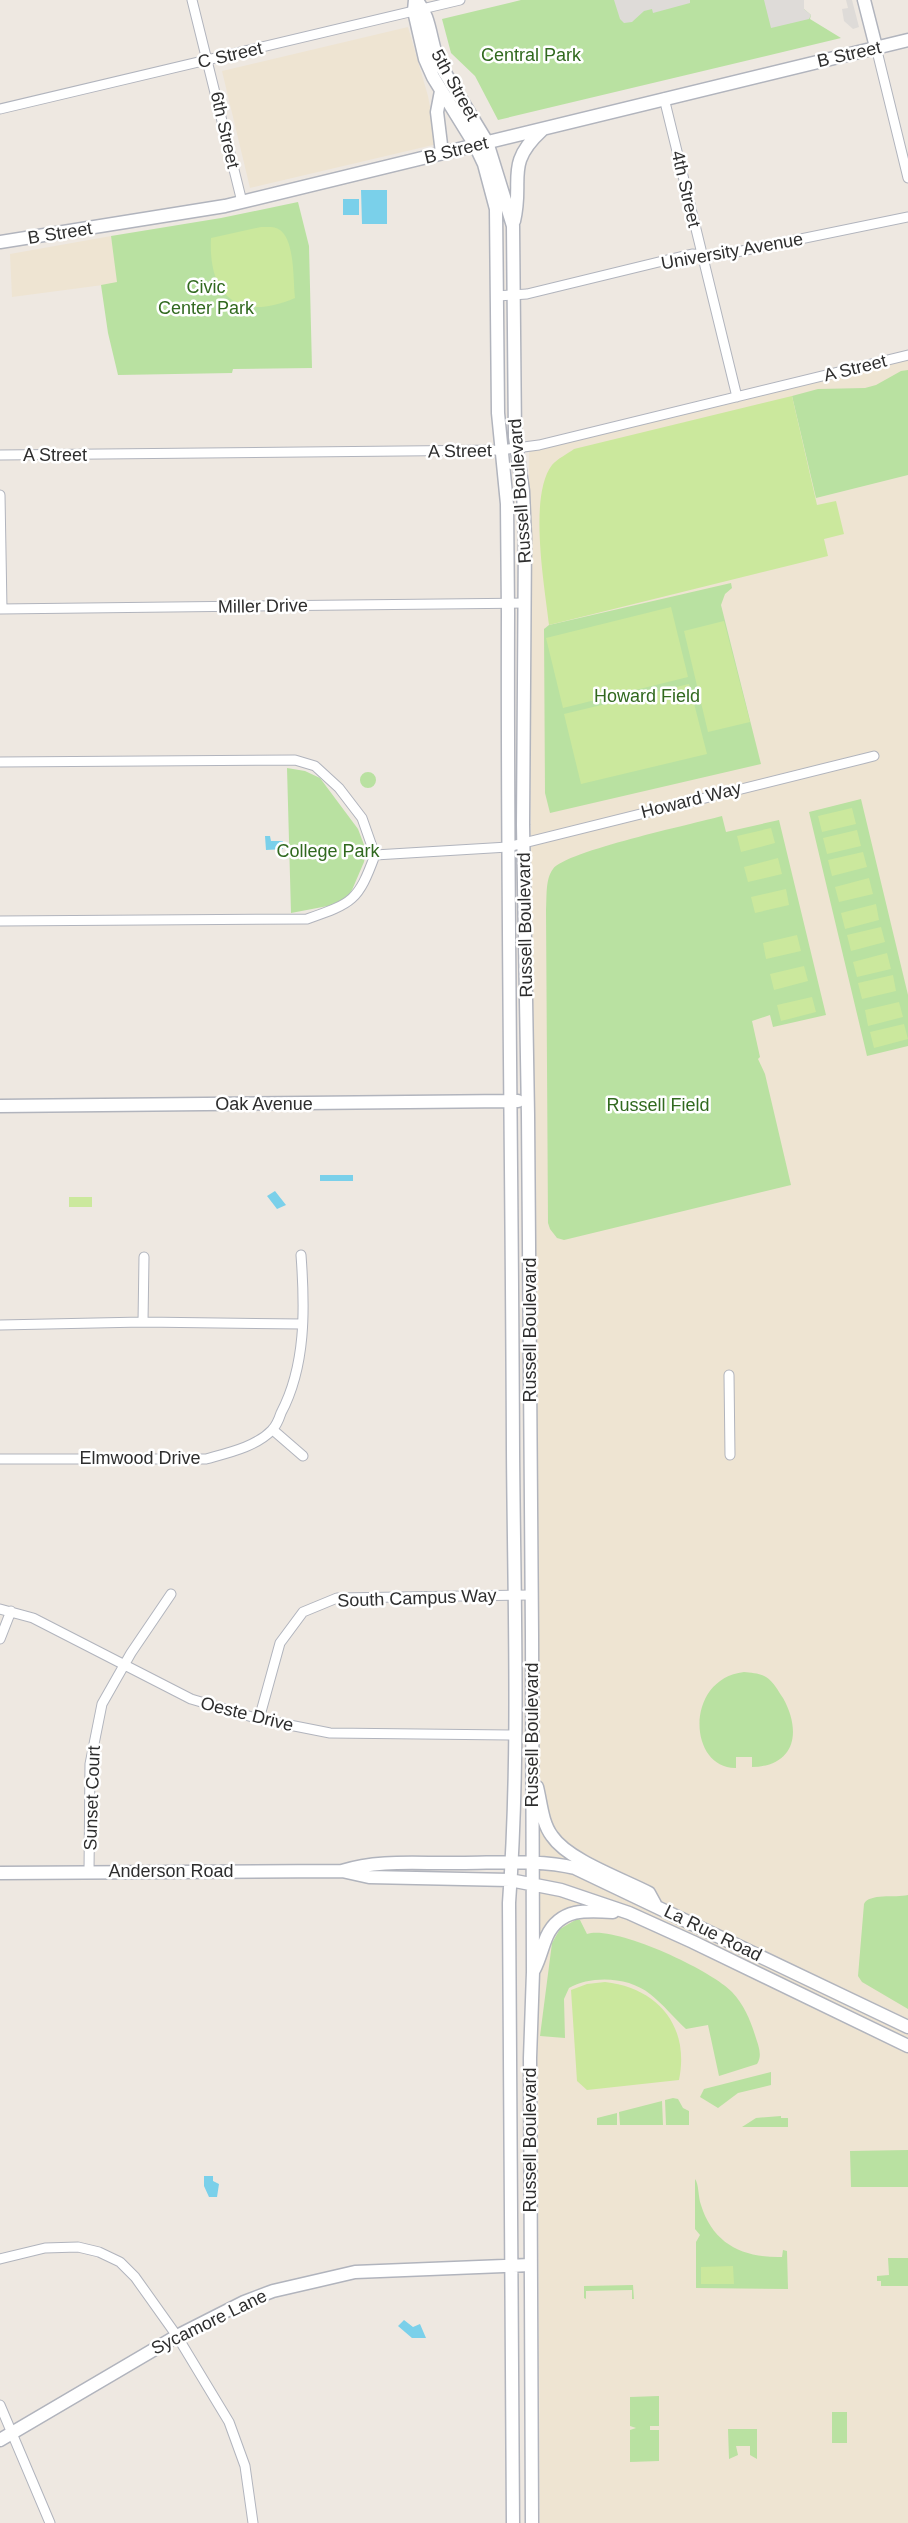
<svg xmlns="http://www.w3.org/2000/svg" width="908" height="2523" font-family="Arial,sans-serif">
<style>
.education{fill:#eee4d2}
.green{fill:#b9e1a1}
.pitch{fill:#cbe89d}
.plaza{fill:#dedbd8}
.water{fill:#7ad0ea}
.lines{fill:none;stroke-linecap:round;stroke-linejoin:round}
.street-casing{stroke:#b1b4bd;stroke-width:11}
.secondary-casing{stroke:#b1b4bd;stroke-width:15}
.street{stroke:#fff;stroke-width:9}
.secondary{stroke:#fff;stroke-width:12}
.labels{text-anchor:middle;dominant-baseline:central;stroke-width:5;stroke-linejoin:round;paint-order:stroke}
.street-label{font-size:18px;fill:#2e2e2e;stroke:#fff}
.park-label{font-size:18px;fill:#31691f;stroke:#fff}
</style>
<rect width="100%" height="100%" fill="#eee8e1"/>
<path class="education" d="M408 27 428 96 437 144 250 188 222 71Z
M111 236 118 283 12 297 10 254Z
M908 357V2523H540L529 450Z"/>
<path class="green" d="M521 0H804V9L811 15 810 19 841 38 498 120 475 76 451 53 442 19Z
M298 202 309 246 312 368 233 369 232 373 118 375 108 333 101 285 117 282 111 236 221 218Z
M908 370V475L816 498 792 396 818 389 865 388 876 385 901 371Z
M731 583 732 588 725 594 721 605 761 764 550 813 545 793 544 629 549 625Z
M287 768 305 771 320 778 358 829 366 850 364 862 352 890 347 897 333 905 291 913Z
M360 780a8 8 0 1 1 16 0a8 8 0 1 1-16 0Z
M861 799 908 995V1046L867 1056 809 812Z
M722 816 726 832 779 820 826 1015 773 1027 770 1015 752 1021 760 1057 758 1059 765 1074 791 1185 564 1240 557 1238 550 1229 548 1223 546 910C547 898 545 879 553 869 566 851 693 824 722 816Z
M744 1672C751 1673 760 1673 766 1677 774 1682 778 1691 783 1698 802 1732 795 1766 752 1767V1757H736V1768C688 1769 684 1679 744 1672Z
M908 1895V2009L862 1982 858 1976 864 1904C869 1893 895 1898 908 1895Z
M577 1919 580 1920 587 1934C615 1925 711 1970 732 1992 744 2005 750 2019 755 2035 758 2045 763 2055 757 2064L719 2076 708 2025 686 2029C674 2018 663 2004 650 1994 629 1977 592 1975 569 1988L564 1999 565 2038 540 2036 552 1943 560 1929Z
M771 2072V2085L738 2093 718 2108 700 2097 704 2089Z
M673 2098 678 2099 683 2108 689 2111V2125H666L665 2100Z
M662 2101 663 2125H620L619 2112Z
M617 2113V2125H597V2118Z
M781 2116V2118H788V2127H742L756 2118Z
M908 2150V2187H851L850 2151Z
M695 2179C699 2184 698 2197 701 2205 713 2244 743 2258 782 2257L783 2250 787 2251 788 2289 696 2288V2242L700 2235 695 2229Z
M888 2258H908V2286H881V2281H877V2276L889 2275Z
M633 2285 634 2299H632V2290L586 2291V2299L584 2298V2286Z
M659 2396V2426H650V2430H659V2461L630 2462V2430L636 2428 630 2426V2397Z
M832 2412H847V2443H832Z
M728 2429H757V2459L750 2455V2446H736L738 2455 729 2459Z"/>
<path class="pitch" d="M261 227C268 227 275 226 280 230 295 241 293 280 295 298 239 322 208 297 211 238Z
M792 396 817 505 836 501 844 534 824 539 828 556 549 625C545 588 528 496 552 465 557 459 567 454 574 449Z
M671 607 688 677 563 708 546 638Z
M724 621 750 722 708 732 684 631Z
M689 684 707 754 581 784 564 714Z
M852 808 856 824 822 832 818 816Z
M771 828 775 843 741 852 737 836Z
M857 830 861 846 827 854 823 838Z
M863 852 867 867 832 876 828 860Z
M778 858 782 874 748 882 744 867Z
M869 878 873 894 839 902 835 887Z
M786 889 789 905 755 913 751 897Z
M876 904 879 920 845 929 841 913Z
M881 927 885 942 851 951 847 935Z
M797 935 801 951 766 959 763 943Z
M887 953 891 969 857 977 853 962Z
M804 966 808 981 774 990 770 974Z
M893 975 896 991 862 999 858 983Z
M812 997 816 1012 781 1021 777 1005Z
M899 1002 903 1017 868 1026 865 1010Z
M904 1024 908 1039 874 1048 870 1032Z
M69 1197H92V1207H69Z
M605 1982C658 1988 690 2026 679 2080L587 2090 577 2081 571 1990 587 1984Z
M733 2266 734 2284H701V2267Z"/>
<path class="plaza" d="M614 0H690V3L653 13 652 9 644 11 632 22 624 23 620 19Z
M764 0H804V9L811 15 809 19 771 28Z
M846 0H852L859 27 853 29 844 21 842 9 848 8Z"/>
<path class="water" d="M361 190H387V224H362Z
M343 199H359V215H343Z
M265 836H270L271 841H283V849L266 850Z
M320 1175H353V1181H320Z
M275 1191 286 1205 277 1209 267 1196Z
M204 2176H213V2181L219 2184 217 2197H209L204 2186Z
M404 2320 413 2327 420 2324 426 2338H412L398 2326Z"/>
<g class="lines">
<defs>
<path id="street" d="M192 0 242 202
M876 47 908 178
M664 98 737 397
M0 109 460 0
M497 296 527 294 692 254 717 256 908 217
M0 455 501 450 539 445 908 355
M0 495 2 609
M0 609 525 603
M0 762 295 760 315 766 339 788 362 818 375 855C358 901 353 903 307 919L0 921
M375 855 508 847 874 756
M143 1322 144 1257
M0 1325 143 1322 302 1324
M729 1375 730 1455
M273 1430 303 1456
M0 1459H206C227 1453 256 1447 272 1430 276 1426 279 1419 281 1413 306 1366 305 1308 301 1255
M0 1609 33 1618 191 1699 259 1719 330 1733 514 1735
M0 1639 11 1611
M259 1719 280 1643 303 1612 337 1598 532 1595
M89 1872 90 1764 102 1704 131 1653 171 1594
M0 2259 45 2248 78 2247 99 2252 120 2262 135 2277 177 2336 229 2422 245 2466 253 2523
M0 2405 50 2523"/>
<path id="secondary" d="M415 0 414 11 425 59 433 77 475 145 484 164 496 209 498 413 507 504 508 613C507 892 512 1171 513 1450 514 1600 520 1753 509 1903L513 2523
M416 0C431 16 430 42 439 63L487 142 513 226 515 437 523 491 525 538 523 825 528 1115 532 1635 533 1972 530 2058 532 2523
M864 0 876 47
M441 91 437 112 442 153
M514 221C524 179 504 165 542 130
M0 242 225 206 908 40
M0 1106 518 1101
M537 1787C541 1803 542 1823 552 1836 568 1860 622 1879 649 1893L655 1904
M342 1871C380 1859 420 1864 460 1863 497 1863 539 1859 575 1868L908 2027
M0 1873 342 1871 369 1877 510 1880 561 1890 629 1913 693 1942 908 2046
M534 1970C540 1959 542 1947 547 1936 560 1908 587 1910 613 1912
M0 2440 177 2336 244 2302 273 2291 355 2272 530 2265"/>
</defs>
<use href="#street" class="street-casing"/>
<use href="#secondary" class="secondary-casing"/>
<use href="#street" class="street"/>
<use href="#secondary" class="secondary"/>
</g>
<g class="labels">
<g class="street-label">
<text transform="translate(849 54) rotate(-13)">B Street</text>
<text transform="translate(230 55) rotate(-13)">C Street</text>
<text transform="translate(455 85) rotate(61)">5th Street</text>
<text transform="translate(225 130) rotate(77)">6th Street</text>
<text transform="translate(456 150) rotate(-14)">B Street</text>
<text transform="translate(686 189) rotate(77)">4th Street</text>
<text transform="translate(60 233) rotate(-9)">B Street</text>
<text transform="translate(732 251) rotate(-10)">University Avenue</text>
<text transform="translate(855 368) rotate(-14)">A Street</text>
<text transform="translate(460 451) rotate(-1)">A Street</text>
<text x="55" y="455">A Street</text>
<text transform="translate(520 491) rotate(-94)">Russell Boulevard</text>
<text transform="translate(263 606) rotate(-1)">Miller Drive</text>
<text transform="translate(691 800) rotate(-14)">Howard Way</text>
<text transform="translate(525 925) rotate(-91)">Russell Boulevard</text>
<text x="264" y="1104">Oak Avenue</text>
<text transform="translate(530 1330) rotate(-90)">Russell Boulevard</text>
<text x="140" y="1458">Elmwood Drive</text>
<text transform="translate(417 1598) rotate(-2)">South Campus Way</text>
<text transform="translate(247 1714) rotate(14)">Oeste Drive</text>
<text transform="translate(532 1735) rotate(-90)">Russell Boulevard</text>
<text transform="translate(92 1798) rotate(-88)">Sunset Court</text>
<text x="171" y="1871">Anderson Road</text>
<text transform="translate(713 1933) rotate(26)">La Rue Road</text>
<text transform="translate(530 2140) rotate(-90)">Russell Boulevard</text>
<text transform="translate(209 2322) rotate(-26)">Sycamore Lane</text>
</g>
<g class="park-label">
<text x="531" y="55">Central Park</text>
<text x="206" y="287">Civic<tspan x="206" dy="21">Center Park</tspan></text>
<text x="647" y="696">Howard Field</text>
<text x="328" y="851">College Park</text>
<text x="658" y="1105">Russell Field</text>
</g>
</g>
</svg>
